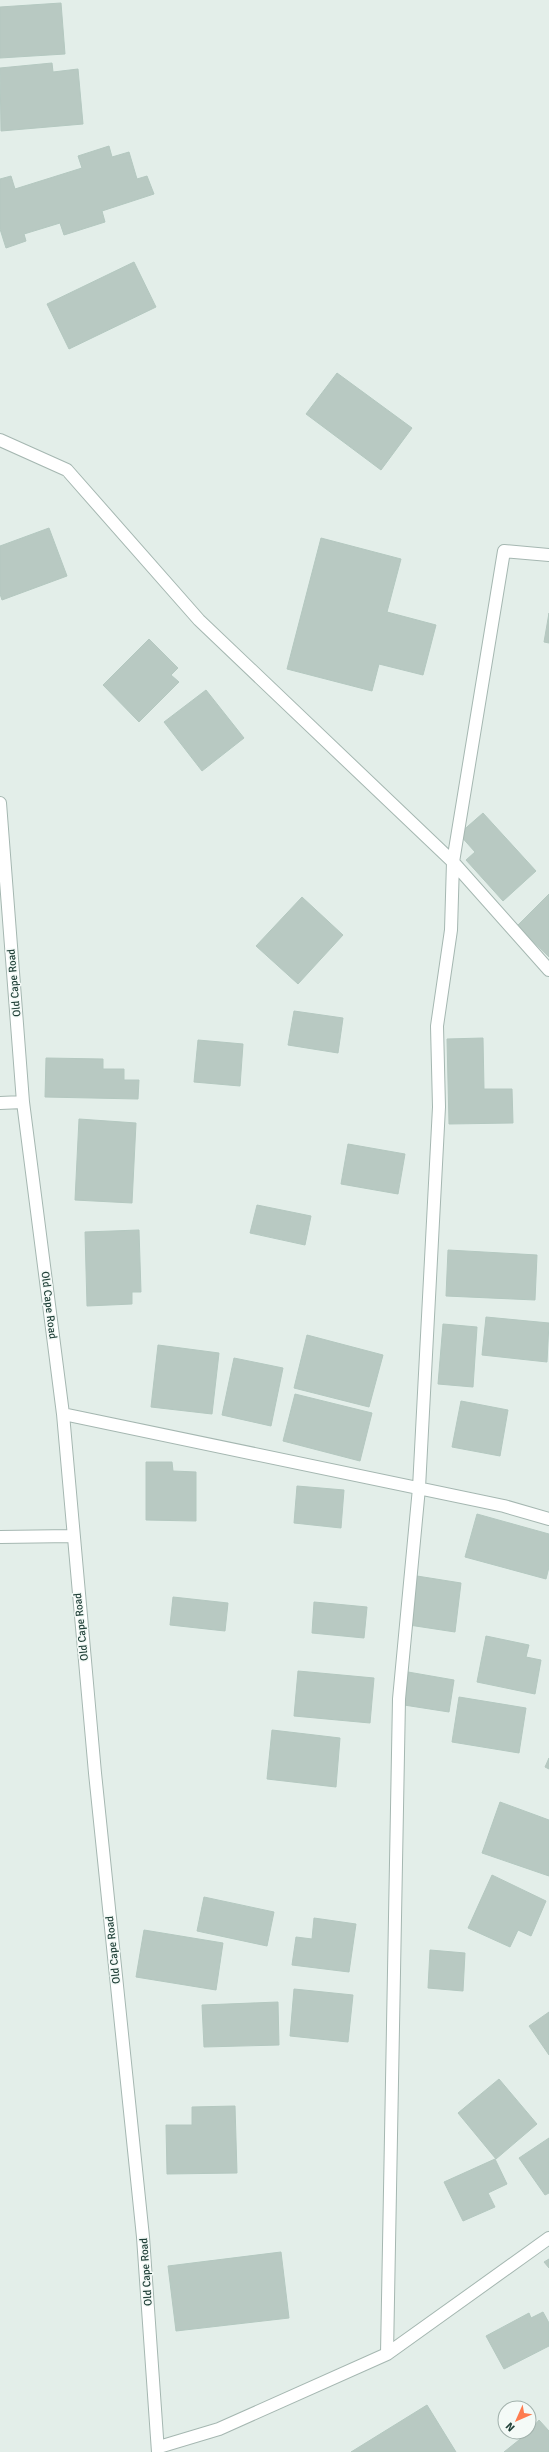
<svg xmlns="http://www.w3.org/2000/svg" width="549" height="2452" font-family="Signika,sans-serif">
<style>
.building{fill:#b8c9c2;stroke:#b4c8c0}
.lines{fill:none;stroke-linecap:round;stroke-linejoin:round}
.minor-casing{stroke:#a5b7b1;stroke-width:14}
.minor{stroke:#fff;stroke-width:12}
.labels{text-anchor:middle;dominant-baseline:central;stroke-width:3;stroke-linejoin:round;paint-order:stroke}
.street-label{font-size:11px;fill:#214139;stroke:#f4faf7}
</style>
<rect width="100%" height="100%" fill="#e3eee9"/>
<path class="building" d="M61 3 65 54 0 58V7Z
M52 63 53 72 78 69 83 124 1 131 0 68Z
M109 146 112 157 129 152 137 179 147 176 154 194 102 211 105 222 64 235 60 223 24 234 26 241 6 248 0 229V179L11 176 15 189 82 168 78 156Z
M134 262 156 307 69 349 47 304Z
M337 373 412 428 381 470 306 414Z
M49 528 67 576 2 600 0 594V546Z
M321 538 401 559 387 612 436 625 423 675 379 664 372 691 287 669Z
M549 613V643L544 642Z
M149 639 178 668 171 675 179 682 139 722 103 685Z
M206 690 244 738 202 771 164 722Z
M483 813 536 871 503 901 466 860 475 852 459 834Z
M549 894V957L517 926Z
M302 897 343 935 298 984 256 946Z
M294 1011 343 1018 338 1053 288 1045Z
M483 1038 484 1089H512L513 1123 449 1124 447 1039Z
M198 1040 243 1044 240 1086 194 1082Z
M46 1058 103 1059V1069H124V1080H139L138 1099 45 1097Z
M79 1119 136 1123 132 1203 75 1200Z
M348 1144 405 1154 398 1194 341 1184Z
M257 1205 311 1216 305 1245 250 1233Z
M139 1230 141 1292H132V1304L87 1306 85 1232Z
M448 1250 537 1255 535 1300 446 1296Z
M486 1317 549 1323 547 1362 482 1355Z
M443 1324 477 1327 473 1387 438 1384Z
M307 1335 383 1355 369 1407 294 1388Z
M158 1345 219 1353 212 1414 151 1407Z
M234 1358 283 1368 271 1426 222 1415Z
M295 1394 372 1413 360 1461 283 1441Z
M461 1401 508 1410 500 1456 452 1447Z
M146 1462H172L173 1471 196 1472V1521L146 1520Z
M297 1486 344 1490 341 1528 294 1523Z
M477 1514 549 1534V1567L546 1579 465 1557Z
M417 1576 461 1583 455 1632 409 1625Z
M173 1597 228 1603 225 1631 170 1625Z
M314 1602 367 1607 364 1638 312 1633Z
M486 1636 529 1645 526 1657 541 1660 535 1694 477 1682Z
M298 1671 374 1678 370 1723 294 1716Z
M408 1672 454 1680 449 1712 404 1705Z
M459 1697 526 1708 519 1753 452 1742Z
M272 1730 340 1738 336 1787 267 1779Z
M549 1758V1769L545 1767Z
M500 1802 549 1820V1876L482 1853Z
M492 1875 546 1901 531 1936 518 1930 510 1947 468 1928Z
M204 1897 274 1912 267 1946 197 1931Z
M314 1918 356 1924 349 1972 292 1965 296 1937 312 1939Z
M144 1930 223 1943 216 1990 136 1977Z
M430 1950 465 1953 463 1991 428 1988Z
M294 1989 353 1995 348 2042 290 2036Z
M278 2002 279 2045 204 2047 202 2005Z
M549 2012V2055L529 2026Z
M499 2079 537 2124 496 2159 458 2113Z
M235 2106 237 2173 167 2174 166 2125H192V2107Z
M549 2138V2193L545 2195 519 2158Z
M495 2159 507 2184 488 2193 495 2207 463 2221 444 2182Z
M281 2252 289 2318 176 2331 168 2266Z
M549 2259V2268L544 2262Z
M543 2312 549 2323V2346L504 2369 486 2336 529 2313 531 2318Z
M427 2405 456 2452H351Z
M539 2420 549 2431V2452H504L529 2432Z"/>
<g class="lines">
<defs>
<path id="minor" d="M0 440 67 470 199 620 453 862 549 970
M0 803 23 1102 63 1414 95 1773 143 2237 158 2452
M0 1103 23 1102
M63 1414 504 1506 549 1519
M0 1537 72 1536
M387 2354 399 1699 419 1488 439 1107 437 1026 451 930 453 862 504 551 549 555
M159 2447 219 2429 387 2354 549 2238"/>
</defs>
<use href="#minor" class="minor-casing"/>
<use href="#minor" class="minor"/>
</g>
<g class="labels">
<g class="street-label">
<text transform="translate(14 983) rotate(-95)">Old Cape Road</text>
<text transform="translate(49 1305) rotate(83)">Old Cape Road</text>
<text transform="translate(81 1627) rotate(-96)">Old Cape Road</text>
<text transform="translate(113 1950) rotate(-96)">Old Cape Road</text>
<text transform="translate(146 2272) rotate(-94)">Old Cape Road</text>
</g>
</g>
<g transform="translate(517 2420) rotate(225)"><circle r="19" fill="#f4faf7" stroke="#a0b0ab"/>
<path d="M0-3L7 15L0 10L-7 15Z" fill="#fe7c50"/>
<text y="-6" font-size="11" font-weight="bold" text-anchor="middle" fill="#214139">N</text>
</g>
</svg>
